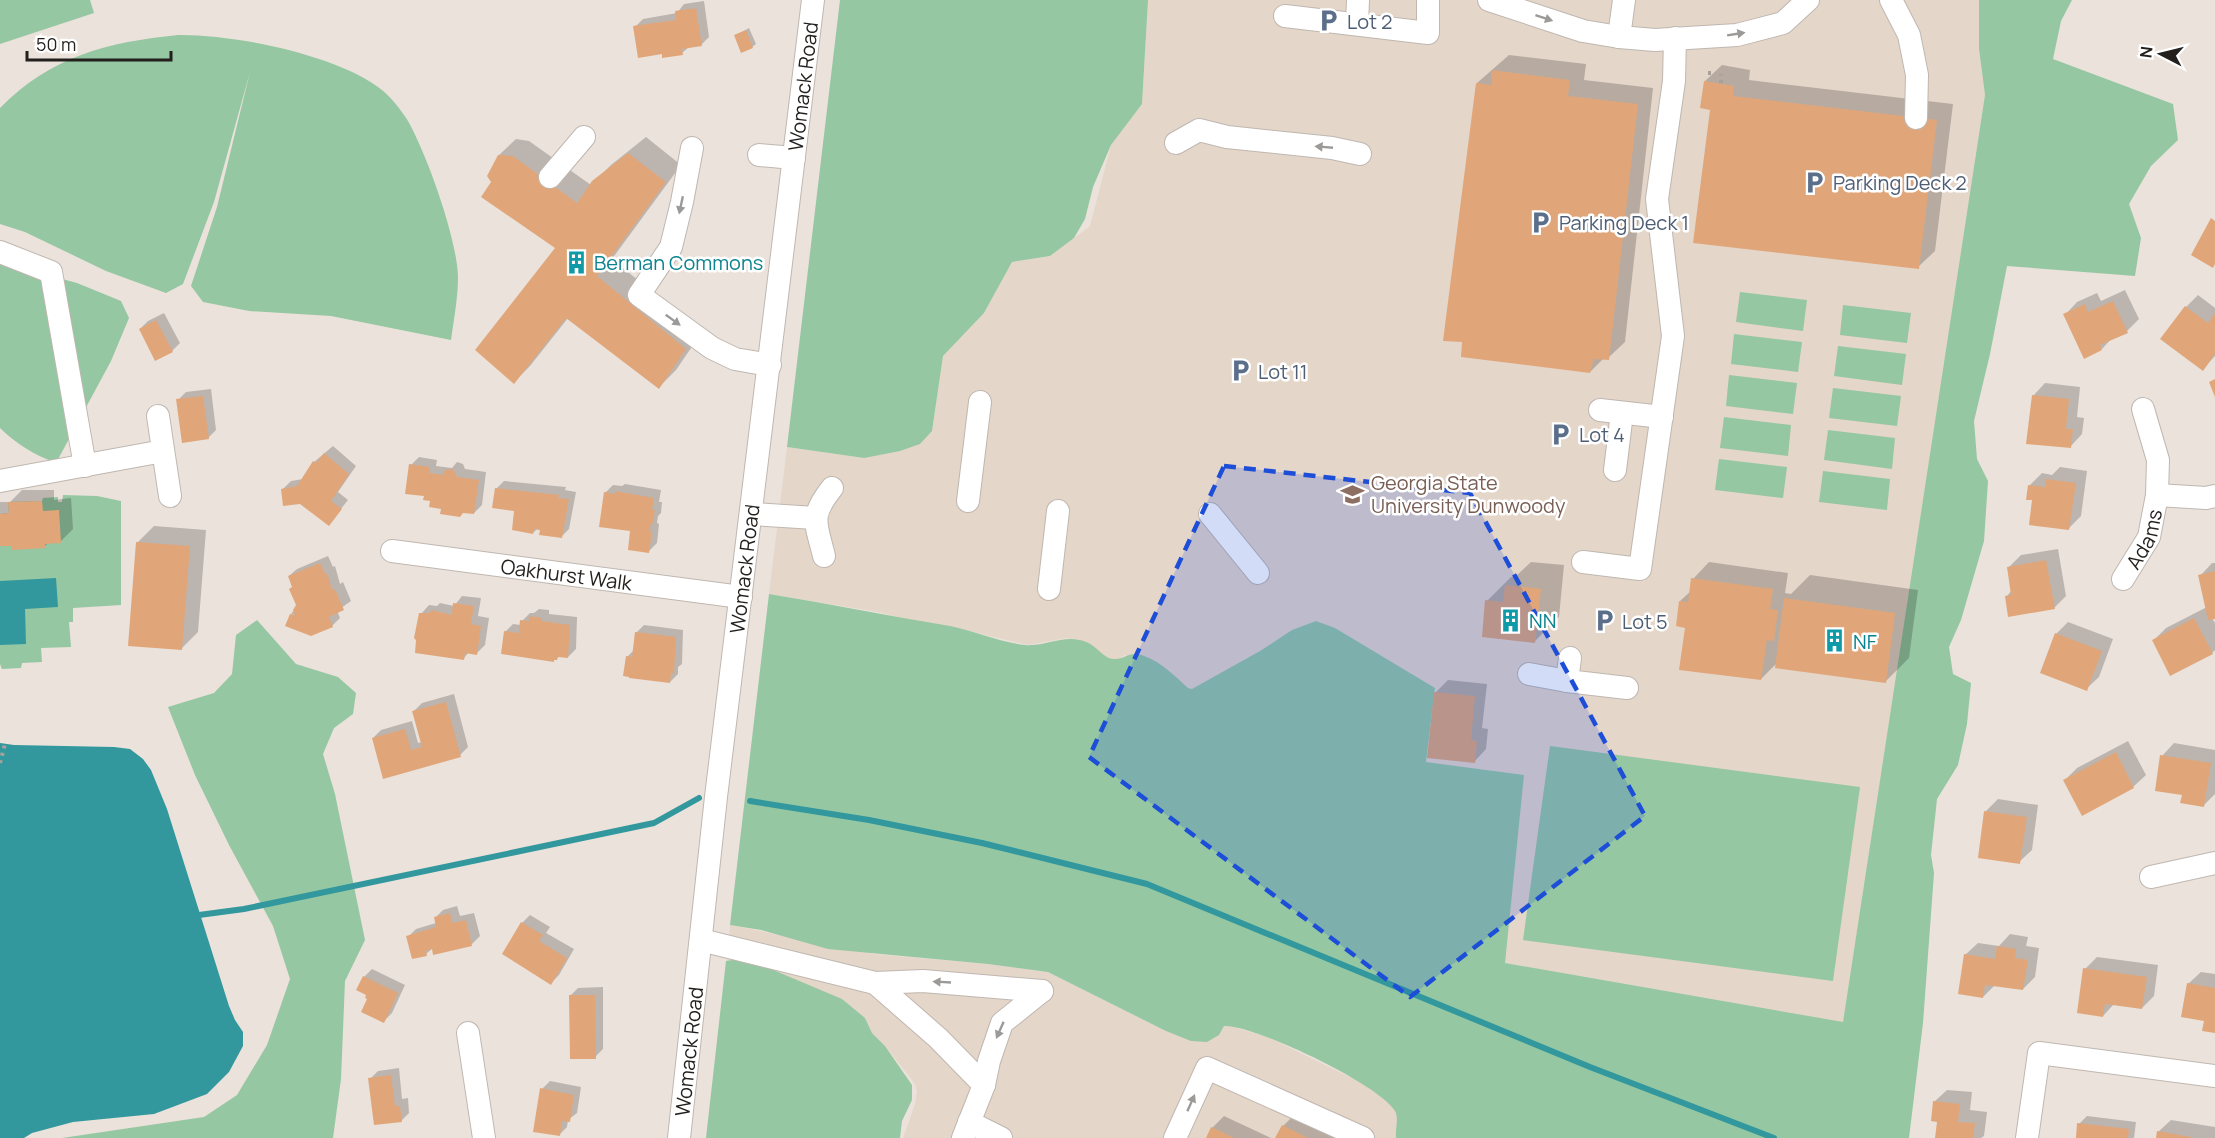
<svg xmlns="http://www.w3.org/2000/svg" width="2215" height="1138" font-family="Manrope,sans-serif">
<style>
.built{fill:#e5d6ca}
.green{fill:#95c7a2}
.water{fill:#32989d}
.shadow{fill:#0003}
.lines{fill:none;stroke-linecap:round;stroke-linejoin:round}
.stream{stroke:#32989d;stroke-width:6}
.building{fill:#e0a679}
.minor-casing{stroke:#bfb7b0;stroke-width:24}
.path{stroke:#a7a09b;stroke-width:4;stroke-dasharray:3 4.5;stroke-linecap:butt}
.minor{stroke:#fff;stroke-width:22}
.oneway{fill:#9c9a99}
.marked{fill:#1d4ed8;fill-opacity:0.2;stroke:#1d4ed8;stroke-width:4.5;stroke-dasharray:12 8;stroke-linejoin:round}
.labels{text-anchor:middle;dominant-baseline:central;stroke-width:5;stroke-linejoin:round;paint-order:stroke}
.service-label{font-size:20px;fill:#4e5e75;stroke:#fff;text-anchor:start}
.street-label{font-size:20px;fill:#221f1d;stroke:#fff}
.culture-label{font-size:20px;fill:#0d838f;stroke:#fff;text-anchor:start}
.education-label{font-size:20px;fill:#785e54;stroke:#fff;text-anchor:start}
</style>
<rect width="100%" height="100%" fill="#ebe2db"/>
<path class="built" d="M1148 0H1979V49L1985 95 1843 1023 1504 963 1524 775 1426 762 1435 688 1335 628 1316 621 1292 630 1260 651 1193 689 1188 688 1160 664 1125 655 1118 660 1108 659 1067 638 1028 645 952 627 904 619 883 613 769 594 787 447 864 458 932 431 943 356 984 313 1012 262 1050 256 1090 226 1111 145 1142 104Z
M730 925 874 954 988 964 1048 972 1082 988 1219 1035 1224 1026H1231L1270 1038 1360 1082 1388 1101 1397 1113 1396 1138H903L915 1104 917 1092 915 1084 885 1046 872 1033 865 1018 745 958 727 961Z"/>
<path class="green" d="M0 0H90L94 13 0 44Z
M840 0H1148L1142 104 1111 145 1093 187 1085 219 1074 238 1050 256 1012 262 984 313 943 356 932 431 920 444 900 451 864 458 787 447Z
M1979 0H2072L2061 21 2053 59 2173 104 2178 140 2151 166 2129 204 2141 238 2135 276 2007 266 1990 354 1974 421 1977 459 1988 481 1984 541 1961 620 1949 647 1953 674 1971 683 1967 724 1958 765 1937 799 1931 855 1934 873 1923 1023 1909 1138H1396C1395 1130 1399 1117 1395 1111 1381 1085 1253 1024 1224 1026L1219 1035 1207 1042 1191 1041 1166 1031 1048 972 988 964 828 949 761 930 730 925 769 594C830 604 889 616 950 626 975 631 999 642 1025 645 1043 647 1061 636 1079 640 1096 642 1102 659 1114 659 1125 660 1129 650 1144 656 1161 662 1175 676 1188 688L1192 689 1260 651 1292 630 1316 621 1335 628 1435 688 1426 762 1524 775 1505 963 1843 1022 1985 95 1979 49Z
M178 35C233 34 339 55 382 90 392 98 401 110 408 121 427 155 457 238 458 277 458 297 454 319 451 340L331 316 249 311 203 302 191 286 217 207 250 72 214 202 183 284 166 293 106 271 25 232 0 224V108C51 56 108 42 178 35Z
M0 262 77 283 121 301 129 318 111 361 56 463C35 455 16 444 0 428Z
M1740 292 1807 300 1803 331 1736 322Z
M1843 305 1911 313 1907 343 1840 335Z
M1734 334 1802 342 1798 372 1731 364Z
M1838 346 1906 354 1902 385 1834 376Z
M1729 375 1797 383 1793 414 1726 406Z
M1833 388 1901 396 1897 426 1829 418Z
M1724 417 1791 425 1788 456 1720 448Z
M1828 430 1895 438 1892 469 1824 460Z
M1719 459 1787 467 1783 498 1715 490Z
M1823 471 1890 479 1887 510 1819 502Z
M63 495 97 496 121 501V605L73 608V622H69L71 647 41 648 42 662 22 663 21 668 2 669 0 664V514L9 513 8 502 42 501 43 498 58 497V502H62Z
M257 620 296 664 338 677 356 693 353 714 334 728 323 754 335 794 365 940 345 981 341 1079 333 1138H62L204 1117 237 1095 267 1045 290 979 273 926 229 845 195 775 168 707 214 693 232 674 236 635Z
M1550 746 1860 787 1833 981 1523 940Z
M745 958 842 999 865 1018 872 1033 885 1046 912 1085V1100L902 1121 900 1138H706L726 961Z"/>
<path class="water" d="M56 578 58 607 25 609 26 644 0 645V581Z
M0 743 14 745 114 747 130 749 143 759 151 770 167 809 229 1006 235 1020 243 1032V1046L229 1072 207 1094 154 1114 73 1122 32 1133 24 1138H0Z"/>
<path class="shadow" d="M704 1 709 37 701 45 689 47 682 53 635 27 643 19 677 13 684 4Z
M749 28 756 44 752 47 735 36Z
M1509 55 1586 64 1584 80 1653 88 1625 342 1608 358H1604L1590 372 1463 341 1477 83Z
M1722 65 1750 70 1749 80 1953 104 1935 251 1918 267 1712 109 1705 81Z
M646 137 681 165 612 259 702 332 676 370 659 387 568 318 530 366 514 382 557 247 493 182 499 155 516 139 529 141 591 185 611 165Z
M2125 290 2139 319 2127 331 2112 338 2102 349 2065 315 2077 302 2097 293 2101 301Z
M2198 295 2215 308V356L2203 369 2186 307Z
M164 313 180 343 172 351 140 329 148 321Z
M2045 383 2080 387 2077 417 2084 418 2082 434 2070 447 2033 396Z
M211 389 216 430 208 438 178 400 186 392Z
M333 446 356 466 338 492 348 500 329 524 283 489 291 481 303 479 314 462Z
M419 457 437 460 436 466 452 468 457 462 463 464 465 469 486 472 482 505 474 513 443 508 431 500 426 495 411 465Z
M2060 467 2087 471 2081 516 2068 529 2034 499 2030 485 2042 473 2052 475Z
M504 481 566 487 565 490 576 492 569 529 561 537 537 529 533 533 496 489Z
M625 484 661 490 659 502H662L661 513 658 516 657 523 659 524 657 543 649 551 605 493 613 485 622 486Z
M22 490H54V500L71 498 73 529 60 542 48 543 44 547 0 545V502H10Z
M154 526 206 530 198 632 181 649 138 542Z
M2058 549 2066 596 2054 608 2007 596 2012 590 2008 568 2021 555Z
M328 556 333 567 335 566 340 584 343 582 351 601 337 611 340 618 332 626 291 614 298 605 289 576 297 569Z
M1531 562 1564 565 1559 617 1535 641 1487 601 1511 577H1515Z
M1709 562 1788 573 1785 593 1791 594 1810 575 1918 590 1909 658 1885 682 1777 663 1761 679 1687 626 1680 601 1691 591 1693 579Z
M2212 563H2215V617L2212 618 2215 623V650L2212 653 2154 640 2166 628 2207 607 2200 576Z
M462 596 481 598 478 616 489 618 485 645 477 653 469 652 464 658 421 614 429 605 437 606 440 603 454 606Z
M539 609 549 610V614L577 617 576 649 568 657 560 656 553 661 505 632 513 624 521 625 522 621 530 613H534Z
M2068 622 2113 639 2099 677 2086 689 2056 634Z
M644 625 683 630 682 664 678 667V674L670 682 627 657 634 650 636 633Z
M1448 680 1487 684 1482 728 1488 729 1486 749 1474 762 1435 693Z
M454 694 468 747 460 755 384 777 373 738 381 730 412 721 418 743 422 742 414 711 422 703Z
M2128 741 2146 775 2133 787 2065 780 2077 768Z
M2174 743 2215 750V794L2204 805 2183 794 2162 756Z
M1998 799 2038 805 2032 850 2019 862 1986 811Z
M457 906 460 916 474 913 480 936 472 944 434 953 433 948 426 954 408 937 416 929 436 923 435 918 443 910Z
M530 915 550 927 546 933 574 949 559 975 551 983 504 954 522 923Z
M2010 934 2028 937 2026 946 2039 948 2035 977 2023 989 1995 985 1983 997 1965 955 1978 943 1999 946Z
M2097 957 2158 965 2154 996 2142 1008 2114 1004 2103 1016 2085 969Z
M372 969 405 985 392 1013 384 1021 369 999 364 977Z
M2201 972 2215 974V1032L2206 1019 2188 984Z
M603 987V1049L595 1057 570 996 578 988Z
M399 1068 402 1099 408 1098 409 1113 401 1121 370 1079 378 1071Z
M550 1081 581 1087 577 1113 568 1120 567 1127 559 1135 542 1089Z
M1947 1090 1972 1092 1970 1110 1987 1112 1984 1136 1981 1138H1937L1938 1121 1934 1102Z
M1295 1114 1337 1134 1335 1138H1277L1283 1126Z
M1224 1116 1271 1138H1207L1212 1128Z
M2087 1116 2136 1122 2134 1138H2077L2079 1124Z
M2171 1120 2215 1127V1138H2157L2158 1132Z"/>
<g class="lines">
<path class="stream" d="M750 801 869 820 982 843 1147 884 1590 1067 1774 1138
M199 915 244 909 654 823 699 798"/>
</g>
<path class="building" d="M696 8 702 46 682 49 683 55 662 58V54L638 58 633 26 676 20 675 11Z
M746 30 753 48 741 53 734 35Z
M1491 70 1570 80 1568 96 1638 104 1609 360 1594 359 1590 373 1461 357 1462 342 1443 341 1476 83 1492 85Z
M1704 81 1734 86 1733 96 1937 120 1919 269 1693 243 1710 110 1700 108Z
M628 153 666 182 597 276 686 349 659 389 566 318 514 384 475 350 555 248 481 197 491 182 487 176 498 155 513 156 577 203 592 181Z
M2211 218 2215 221V264L2213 268 2191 255Z
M2113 301 2128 333 2100 345 2102 350 2084 359 2063 314 2085 304 2088 312Z
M2185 306 2208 323 2215 313V354L2203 371 2160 339Z
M156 320 173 352 155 361 139 329Z
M2215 379V397L2209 382Z
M2032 395 2069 399 2066 429H2073L2071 448 2026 444Z
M203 396 209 439 182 443 176 399Z
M324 453 349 474 331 501 342 509 329 526 300 504 283 506 281 489 297 486 313 461 316 463Z
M409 464 430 467 429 473 443 475 445 470 453 469 457 477 479 480 474 514 463 513 460 517 440 514 441 509 429 507 430 501 423 500 424 496 405 494Z
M2046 479 2076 483 2069 530 2029 525 2032 500H2026L2028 485 2045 487Z
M495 488 559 495 558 498 569 499 562 538 539 535 540 530 534 529 533 534 512 530 514 511 492 508Z
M615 491 654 498 652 510H655L653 523H651L650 531H652L649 553 628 550 630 531 599 527 604 492 615 494Z
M42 501 43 511 59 510 61 543 45 544V548L11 550V546H0V514L9 513 8 502Z
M136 542 190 546 182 650 128 646Z
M2046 560 2055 609 2008 617 2005 596 2011 595 2007 567Z
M320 563 325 574 327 573 332 590 335 589 344 610 329 617 333 627 311 636 285 626 290 614 295 615 293 610 296 605 289 589 292 587 288 576Z
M2215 571V619L2208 620 2198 575Z
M1691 578 1773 589 1770 609 1778 610 1774 641 1767 640 1761 680 1679 670 1685 628 1676 626 1679 601 1688 602Z
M1505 585 1541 589 1535 643 1482 637 1485 600 1503 602Z
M1784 598 1895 613 1886 683 1775 668Z
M453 603 474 606 471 624 481 626 477 655 465 653 464 660 415 653 416 640 414 638 419 613H430L431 610 452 615Z
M529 616 542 618V621L570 625 568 658 558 657 557 660H554V662L501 654 504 631 519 633 520 620 529 621Z
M2194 618 2213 654 2170 676 2152 640Z
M635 632 676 637 674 674 671 673 670 683 629 678V677L623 676 626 656 632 657Z
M2055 633 2102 651 2087 691 2040 673Z
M1434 692 1475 696 1471 740 1477 741 1475 763 1427 758Z
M446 702 461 757 383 779 372 738 405 729 411 750 422 747 412 711Z
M2116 752 2134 788 2082 816 2063 780Z
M2160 755 2211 763 2204 807 2180 803 2182 795 2155 791Z
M1984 811 2027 817 2020 864 1978 858Z
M450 913 452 923 466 920 472 946 433 955 432 949 426 951 427 956 412 959 406 936 436 927 434 917Z
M521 922 543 935 539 941 567 958 551 985 502 954Z
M1997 946 2016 949 2015 958 2028 960 2023 990 1985 985 1983 998 1958 994 1964 954 1995 959Z
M2083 968 2147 977 2142 1009 2105 1004 2103 1017 2077 1013Z
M363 976 398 993 384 1023 361 1012 367 999 365 998 366 995 356 990Z
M2187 983 2215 988V1033L2202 1031 2204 1021 2181 1017Z
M569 995H595L596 1059H570Z
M391 1075 395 1106H400L402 1122 374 1125 368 1078Z
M540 1088 574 1095 570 1122 562 1121 560 1136 533 1132Z
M1933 1101 1960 1104 1958 1122 1975 1123 1973 1138H1935L1937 1122 1931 1121Z
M2077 1123 2129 1129 2128 1138H2076Z
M1282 1125 1308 1138H1275Z
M1211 1127 1234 1138H1206Z
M2157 1131 2191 1137V1138H2156Z"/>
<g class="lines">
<defs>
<g id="minor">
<path d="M1489 0 1583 31 1619 37 1655 40 1737 35 1783 23 1808 0"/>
<path d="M1891 0 1909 35 1917 75 1916 118"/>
<path d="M1285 16 1428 33V0"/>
<path d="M1357 24 1358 0"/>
<path d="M1619 37 1624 0"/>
<path d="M1176 143 1199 130 1227 137 1332 148 1360 154"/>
<path d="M692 148 682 202 671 247 639 295 712 348 735 359 770 365"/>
<path d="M759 155 794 158"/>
<path d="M550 177 584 137"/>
<path d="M0 252 51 272 85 466"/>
<path d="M2143 409 2158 460 2157 495"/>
<path d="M1600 410 1662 417"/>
<path d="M158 416 170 496"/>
<path d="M1615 470 1622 413"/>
<path d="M0 481 163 451"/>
<path d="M968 501 980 402"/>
<path d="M752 514 815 518"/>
<path d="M1210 514 1258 573"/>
<path id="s1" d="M392 551 741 597"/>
<path d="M824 556C816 523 809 517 832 488"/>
<path d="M1583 562 1640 569 1673 336 1657 199 1674 81 1675 38"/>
<path id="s2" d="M2123 579 2149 537 2157 495 2206 498 2215 496"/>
<path d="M1049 589 1058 511"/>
<path d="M1570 658 1567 681 1627 688"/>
<path d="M1529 674 1567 681"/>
<path d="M2151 877 2215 863"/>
<path d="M701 940 875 983 923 981 1042 991"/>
<path d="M875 983 938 1038 984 1085"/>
<path d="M468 1033 484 1138"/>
<path d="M969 1122 1001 1138"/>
<path id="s3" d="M679 1138 716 797 813 0"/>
<path d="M963 1138 984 1085 989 1061 1002 1023 1042 991"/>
<path d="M1175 1138 1207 1068 1363 1138"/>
<path d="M2027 1138 2039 1053 2215 1076"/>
</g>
</defs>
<use href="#minor" class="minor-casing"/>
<path class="path" d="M1708 73H1713
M1721 83V74
M0 763 5 744"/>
<use href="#minor" class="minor"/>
</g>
<defs><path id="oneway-solid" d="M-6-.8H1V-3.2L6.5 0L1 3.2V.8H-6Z" transform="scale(1.5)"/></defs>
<g class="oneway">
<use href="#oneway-solid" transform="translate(1544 18) rotate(18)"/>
<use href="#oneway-solid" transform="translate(1736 34) rotate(-9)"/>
<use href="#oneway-solid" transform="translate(1324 147) rotate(-175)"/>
<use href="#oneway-solid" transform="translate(681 205) rotate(102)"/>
<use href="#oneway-solid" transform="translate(673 320) rotate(36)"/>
<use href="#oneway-solid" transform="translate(942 982) rotate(-177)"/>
<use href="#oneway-solid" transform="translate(1000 1030) rotate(114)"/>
<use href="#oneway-solid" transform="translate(1191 1103) rotate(-66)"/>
</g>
<path class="marked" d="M1224 466 1470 493 1645 816 1410 997 1089 757Z"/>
<defs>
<symbol id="parking-bare" viewBox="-9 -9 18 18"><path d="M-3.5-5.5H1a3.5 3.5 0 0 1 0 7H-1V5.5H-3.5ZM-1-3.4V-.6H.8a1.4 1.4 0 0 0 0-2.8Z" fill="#5c6f8a" stroke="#fff" stroke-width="2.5" paint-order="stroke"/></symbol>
<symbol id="building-bare" viewBox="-9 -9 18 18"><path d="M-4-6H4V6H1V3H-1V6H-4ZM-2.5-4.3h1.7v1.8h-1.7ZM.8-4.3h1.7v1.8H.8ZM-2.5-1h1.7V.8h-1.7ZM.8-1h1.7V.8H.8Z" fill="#0f9aa8" stroke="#fff" stroke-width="2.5" paint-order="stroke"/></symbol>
<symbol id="university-bare" viewBox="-9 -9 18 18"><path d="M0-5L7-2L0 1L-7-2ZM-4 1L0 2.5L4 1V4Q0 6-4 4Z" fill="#8d6e63" stroke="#fff" stroke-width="2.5" paint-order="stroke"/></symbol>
</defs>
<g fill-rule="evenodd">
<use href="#parking-bare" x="1312" y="4" width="33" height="33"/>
<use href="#parking-bare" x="1798" y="166" width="33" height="33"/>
<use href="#parking-bare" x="1524" y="206" width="33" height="33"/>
<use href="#building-bare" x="560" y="246" width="33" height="33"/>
<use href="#parking-bare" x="1224" y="354" width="33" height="33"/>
<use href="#parking-bare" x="1544" y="418" width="33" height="33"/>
<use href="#university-bare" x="1336" y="478" width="33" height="33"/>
<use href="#building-bare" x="1494" y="604" width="33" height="33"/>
<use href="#parking-bare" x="1588" y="604" width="33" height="33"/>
<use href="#building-bare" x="1818" y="624" width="33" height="33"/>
</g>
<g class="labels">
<g class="service-label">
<text x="1347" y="21">Lot 2</text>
<text x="1833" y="182">Parking Deck 2</text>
<text x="1559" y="222">Parking Deck 1</text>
<text x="1258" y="371">Lot 11</text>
<text x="1579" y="434">Lot 4</text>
<text x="1622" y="621">Lot 5</text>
</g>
<g class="street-label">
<text stroke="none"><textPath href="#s3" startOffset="1059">Womack Road</textPath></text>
<text stroke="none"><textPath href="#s2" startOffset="46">Adams</textPath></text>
<text stroke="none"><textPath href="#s3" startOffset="573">Womack Road</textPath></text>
<text stroke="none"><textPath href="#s1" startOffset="176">Oakhurst Walk</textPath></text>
<text stroke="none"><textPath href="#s3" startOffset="87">Womack Road</textPath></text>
</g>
<g class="culture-label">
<text x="594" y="262">Berman Commons</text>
<text x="1529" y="620">NN</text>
<text x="1853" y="641">NF</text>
</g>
<g class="education-label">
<text x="1371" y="482">Georgia State<tspan x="1371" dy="23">University Dunwoody</tspan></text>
</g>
</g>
<g transform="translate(2161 54) rotate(277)" stroke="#ffffff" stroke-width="4.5" paint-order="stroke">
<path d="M0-4.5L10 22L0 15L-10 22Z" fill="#221f1d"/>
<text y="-9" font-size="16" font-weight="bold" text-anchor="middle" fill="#221f1d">N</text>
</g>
<path d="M27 51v9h144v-9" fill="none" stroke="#221f1d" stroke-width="3"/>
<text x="36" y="51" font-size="18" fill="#221f1d" stroke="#ffffff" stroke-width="4.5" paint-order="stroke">50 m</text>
</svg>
